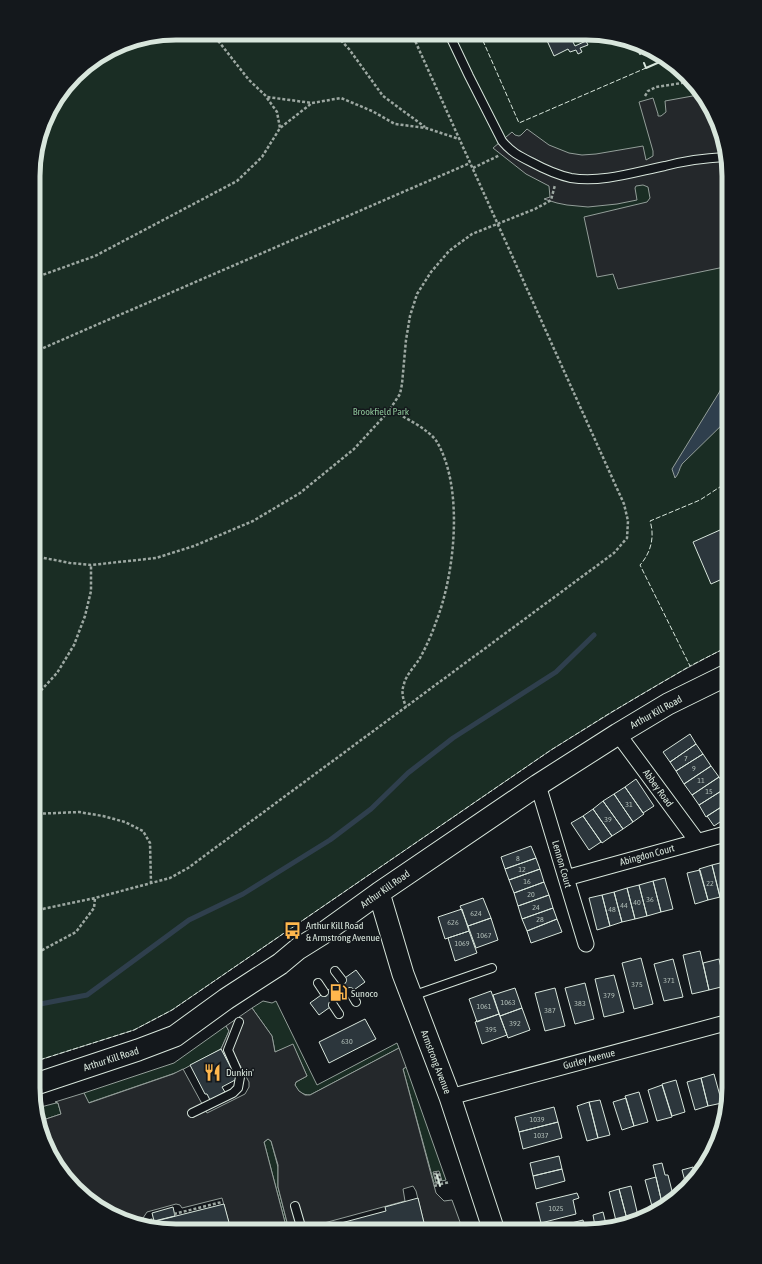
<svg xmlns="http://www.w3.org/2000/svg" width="762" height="1264" font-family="'Asap Condensed',sans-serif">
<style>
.green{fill:#1a2d24;stroke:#939e99}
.parking{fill:#24282b;stroke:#939e99}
.water{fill:#2f3f4d;stroke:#939e99}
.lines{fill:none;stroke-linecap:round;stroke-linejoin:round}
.stream{stroke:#2f3f4d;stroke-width:5}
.building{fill:#2c363c;stroke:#d8e6dc}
.lane-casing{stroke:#d8e6dc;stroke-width:10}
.street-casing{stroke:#d8e6dc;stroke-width:17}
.secondary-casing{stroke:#d8e6dc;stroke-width:23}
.path{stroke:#9da8a2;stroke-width:2.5;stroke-dasharray:3 2;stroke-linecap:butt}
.lane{stroke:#14181c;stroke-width:8}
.street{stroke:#14181c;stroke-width:15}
.secondary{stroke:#14181c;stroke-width:21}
.fence{stroke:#d8e6dc;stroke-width:1;stroke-dasharray:5 2;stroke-linecap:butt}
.wall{stroke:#d8e6dc;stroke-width:2}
.labels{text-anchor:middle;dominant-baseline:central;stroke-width:3;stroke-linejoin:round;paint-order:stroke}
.number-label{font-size:8px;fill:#adbab4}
.park-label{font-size:10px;fill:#8ac095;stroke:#14181c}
.street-label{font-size:10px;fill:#d8e6dc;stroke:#14181c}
.poi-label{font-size:10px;fill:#d8e6dc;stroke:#14181c;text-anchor:start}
.rim{fill:none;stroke:#d8e6dc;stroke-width:5}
</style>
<rect width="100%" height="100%" fill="#14181c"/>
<path class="green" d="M176 33 605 34 673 63 718 122 729 176V646C667 677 609 714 551 750L172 1010 134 1030 33 1062 34 158 48 113 82 69 122 44Z
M263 1001 272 1003 276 1001 317 1085 397 1043 399 1048 310 1095C303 1095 298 1092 295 1085L296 1082 307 1076 293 1045 275 1052 272 1036 252 1008Z
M226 1026 229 1031 221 1049 178 1072 88 1103 84 1093 174 1063Z
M406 1067 446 1180 442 1181 439 1171 433 1172 436 1183H434L403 1069Z
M56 1103H58L61 1114 40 1121 37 1108Z
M268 1139 271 1141 278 1167V1187L289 1230H287L264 1142Z
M460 1222 463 1231H448L449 1230Z"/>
<path class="parking" d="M698 95 718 122 729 176V266L618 289 613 274 597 277 584 217 647 202 650 198 648 187 643 185 636 186 635 188 637 200 617 204 588 207 567 205 557 203 544 199 550 197 549 186 526 174 493 148 512 132 515 135 519 136 521 135 527 129 549 145 569 153 582 155 596 154 643 146 646 160 653 156V151L639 102 653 98 658 114V116H661L666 112 665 101Z
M252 1008 272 1036 275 1052 293 1044 307 1076 296 1082 295 1085 299 1091 305 1095H310L399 1048 406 1067 403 1069 436 1193 444 1201 452 1200 460 1222 448 1231H426L416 1191 413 1186 403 1189 405 1201 313 1226 314 1230H289L278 1187V1165L271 1141 268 1139 264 1142 287 1230H231L222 1198 182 1208 180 1205 176 1204 147 1212 143 1218 135 1220 89 1201 44 1142 40 1121 61 1114 58 1103 55 1102 84 1093 89 1103 173 1074 183 1069 207 1113 245 1094 249 1087V1082L235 1056 226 1059 221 1049 229 1031 226 1026Z"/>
<path class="water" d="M729 362V418L682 464C679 469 679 474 675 478L672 469 720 391Z"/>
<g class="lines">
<path class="stream" d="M33 1004 35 1005 87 995 189 920 243 894 330 840 371 809 408 773 453 738 556 672 594 635"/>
</g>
<path class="building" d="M544 34H569L575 46 586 41 588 45 580 48 582 52 578 54 576 50 570 52 568 49 554 56Z
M601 34H605L614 38 603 42Z
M729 526V576L711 584 693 542Z
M690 734 696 744 670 762 663 752Z
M696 744 703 754 676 771 670 762Z
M703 754 711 766 684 784 676 771Z
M711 766 719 777 692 795 684 784Z
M719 777 726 788 699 805 692 795Z
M636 779 654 806 643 813 625 787Z
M625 787 644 814 633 822 614 794Z
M726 788 729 792V802L706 817 699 805Z
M614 794 633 822 623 829 603 801Z
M603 801 623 829 612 836 593 809Z
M729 802V816L714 826 707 816Z
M593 809 612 836 602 843 583 816Z
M583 816 601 842 589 850 571 823Z
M531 846 536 858 505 869 501 857Z
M536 858 540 869 509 880 505 869Z
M729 861V878L724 862Z
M724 862 729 878V895L720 897 712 865Z
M712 865 720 897 708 900 699 869Z
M540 869 544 882 514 893 509 880Z
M700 870 708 900 695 904 687 873Z
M665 878 673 909 661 912 653 881Z
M653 881 661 912 647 916 639 885Z
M544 882 549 895 518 906 514 893Z
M639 885 647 916 635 919 627 888Z
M627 888 635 919 622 922 614 892Z
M614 892 622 922 610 926 602 895Z
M549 895 553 908 522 919 518 906Z
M602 895 610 926 597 930 589 898Z
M483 898 491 918 468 926 460 906Z
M553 908 557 919 527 931 522 919Z
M462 909 469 931 445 939 438 917Z
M491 918 498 940 476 948 468 926Z
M557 919 562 932 531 943 527 931Z
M469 931 477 953 455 961 448 938Z
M700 951 709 990 692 994 683 955Z
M641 958 653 1004 634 1009 622 963Z
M673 959 683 997 664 1001 654 964Z
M719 959 725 986 709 990 703 963Z
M356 970 365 982 319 1015 310 1003Z
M614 975 624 1012 604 1017 595 979Z
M585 983 594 1019 575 1024 565 988Z
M515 988 522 1008 500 1016 493 995Z
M555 988 565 1026 545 1031 535 993Z
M491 991 499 1014 477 1022 469 999Z
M522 1008 530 1030 508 1038 500 1016Z
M499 1014 507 1035 482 1044 475 1022Z
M365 1019 376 1039 329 1063 319 1042Z
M221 1049 237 1079 222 1087 225 1092 210 1100 207 1094H205L190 1065Z
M729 1064V1087L723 1066Z
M714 1074 722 1103 708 1106 701 1078Z
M701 1078 708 1106 695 1110 687 1082Z
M676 1080 685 1112 672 1116 662 1084Z
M662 1085 672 1117 657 1121 648 1090Z
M639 1092 648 1122 634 1126 625 1096Z
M626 1098 634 1126 622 1130 613 1102Z
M600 1100 610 1135 598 1138 589 1102Z
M589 1102 598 1138 587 1141 577 1106Z
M554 1107 558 1122 519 1132 515 1117Z
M558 1122 562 1138 523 1149 519 1132Z
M559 1156 562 1169 533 1176 530 1163Z
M662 1163 665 1175H668L673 1195 662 1203 653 1165Z
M704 1165 700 1175 696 1178 693 1168Z
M693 1167 696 1178 686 1185 682 1170Z
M562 1169 565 1181 536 1189 533 1176Z
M656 1177 662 1203 653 1210 645 1180Z
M631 1186 639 1220 628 1223 619 1189Z
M619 1189 628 1223 617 1225 609 1192Z
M577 1193 579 1198 573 1200 576 1214 541 1223 536 1203Z
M418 1198 426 1231 315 1230 386 1211 385 1207Z
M224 1204 231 1230H158L144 1224Z
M173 1207 175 1216 154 1221 152 1213Z
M603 1212 606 1224 595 1226 593 1215Z
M583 1220 585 1231H544V1230Z"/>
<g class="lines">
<defs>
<path id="lane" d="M449 34 469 76 502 141C511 152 519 156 531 162 544 169 557 175 571 178 602 183 635 172 665 166 684 161 705 158 725 157
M335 971 342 980
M318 983 324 992
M350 992 356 1002
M412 996 492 968
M333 1005 339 1014
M192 1113 233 1093 238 1088 240 1077 228 1050 239 1022
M295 1206 302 1230"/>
<path id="street" d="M618 734 697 841
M538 785 586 944
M566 878 729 833
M450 1097 729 1022"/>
<path id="secondary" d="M379 893 403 974 450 1097 494 1231
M33 1085 138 1050 175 1036 226 999 280 964 298 949 322 934 379 893 538 785 618 734 668 704 729 674"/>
</defs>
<use href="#lane" class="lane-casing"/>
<use href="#street" class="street-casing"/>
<use href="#secondary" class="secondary-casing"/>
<path class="path" d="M212 33 249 80 267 97 312 103 341 98 372 111 395 124 426 128 459 139
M334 33 349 49 383 96 425 127
M645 96 648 91 656 87 688 82
M267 98 277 112 280 128
M473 168 500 155
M34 278 95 256 237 181 262 157 280 128 312 103
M34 352 470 163
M390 409C403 417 429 429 437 442 464 488 455 574 436 622 432 634 426 647 420 658 415 666 406 675 404 684 401 692 403 699 406 707
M34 556 70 563 91 565 156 558 194 546 253 521 300 493 354 449 388 412 400 394 402 384 406 340 410 316 417 294 431 272 449 251 472 234 535 209 546 203 551 200 555 185
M34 698 57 673 74 645 85 616 91 591V565
M33 814 79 812 103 816 125 822 143 831 150 843 151 883
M33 911 95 898 170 878 188 868 614 553 627 538 628 521 624 504 412 34
M33 955 76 932 94 908 95 898
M434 1186 438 1185 435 1174 439 1173 441 1184 450 1182
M174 1214 222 1202
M140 1223 154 1219"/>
<use href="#lane" class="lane"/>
<use href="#street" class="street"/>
<use href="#secondary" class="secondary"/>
<path class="fence" d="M480 34 519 123 646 68
M729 646 690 666 640 565C651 553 655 536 650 521L700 500 729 481
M33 1062 134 1030 172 1010 551 750 610 713 690 666"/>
<path class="wall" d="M639 49H638L640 54
M644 63 646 68 662 61 661 58
M437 1175 440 1186"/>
</g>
<defs>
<symbol id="bus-bare" viewBox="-9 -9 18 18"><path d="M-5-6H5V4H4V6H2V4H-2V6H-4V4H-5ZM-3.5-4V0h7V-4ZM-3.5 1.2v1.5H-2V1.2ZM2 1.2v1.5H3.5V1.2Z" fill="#ffb74d" stroke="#14181c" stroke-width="2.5" paint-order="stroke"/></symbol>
<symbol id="fuel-bare" viewBox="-9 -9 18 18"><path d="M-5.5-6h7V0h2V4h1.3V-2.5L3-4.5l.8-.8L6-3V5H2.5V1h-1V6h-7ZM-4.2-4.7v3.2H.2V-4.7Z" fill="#ffb74d" stroke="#14181c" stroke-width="2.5" paint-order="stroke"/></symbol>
<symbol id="restaurant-bare" viewBox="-9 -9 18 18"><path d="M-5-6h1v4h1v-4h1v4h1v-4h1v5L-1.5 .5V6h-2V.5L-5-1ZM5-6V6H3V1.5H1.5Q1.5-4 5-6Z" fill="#ffb74d" stroke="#14181c" stroke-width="2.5" paint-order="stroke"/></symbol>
</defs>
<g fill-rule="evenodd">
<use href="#bus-bare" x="280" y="918" width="25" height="25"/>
<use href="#fuel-bare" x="326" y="980" width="25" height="25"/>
<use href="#restaurant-bare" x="200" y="1060" width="25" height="25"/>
</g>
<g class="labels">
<g class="number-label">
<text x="686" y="758">7</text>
<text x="694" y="768">9</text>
<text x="701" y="780">11</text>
<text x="709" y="791">15</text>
<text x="629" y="804">31</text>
<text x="608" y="819">39</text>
<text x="518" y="858">8</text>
<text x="522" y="869">12</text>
<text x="527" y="881">16</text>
<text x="710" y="883">22</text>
<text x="531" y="894">20</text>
<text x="650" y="899">36</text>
<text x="637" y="902">40</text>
<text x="624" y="905">44</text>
<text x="536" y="907">24</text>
<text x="612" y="909">48</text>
<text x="476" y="913">624</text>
<text x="540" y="919">28</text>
<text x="453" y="922">626</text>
<text x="484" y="935">1067</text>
<text x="462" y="943">1069</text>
<text x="669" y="980">371</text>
<text x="637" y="984">375</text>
<text x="609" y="995">379</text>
<text x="508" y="1002">1063</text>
<text x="580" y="1003">383</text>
<text x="484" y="1006">1061</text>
<text x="550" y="1010">387</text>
<text x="515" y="1023">392</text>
<text x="491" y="1029">395</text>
<text x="347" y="1041">630</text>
<text x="537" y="1119">1039</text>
<text x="541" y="1135">1037</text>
<text x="556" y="1208">1025</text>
</g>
<g class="park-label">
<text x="381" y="411">Brookfield Park</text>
</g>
<g class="street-label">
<text transform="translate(656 712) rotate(-29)">Arthur Kill Road</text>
<text transform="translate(658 788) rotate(54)">Abbey Road</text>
<text transform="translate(647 855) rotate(-15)">Abingdon Court</text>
<text transform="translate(562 864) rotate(74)">Lennon Court</text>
<text transform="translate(385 889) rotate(-35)">Arthur Kill Road</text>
<text transform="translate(111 1059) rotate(-18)">Arthur Kill Road</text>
<text transform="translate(589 1059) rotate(-15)">Gurley Avenue</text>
<text transform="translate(436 1062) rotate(69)">Armstrong Avenue</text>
</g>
<g class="poi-label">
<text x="306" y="925">Arthur Kill Road<tspan x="306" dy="12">&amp; Armstrong Avenue</tspan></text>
<text x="351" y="993">Sunoco</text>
<text x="226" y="1072">Dunkin'</text>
</g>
</g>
<path d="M0 0H762V1264H0ZM176 40H586A136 136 0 0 1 722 176V1088A136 136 0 0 1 586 1224H176A136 136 0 0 1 40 1088V176A136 136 0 0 1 176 40Z" fill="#14181c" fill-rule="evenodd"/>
<path class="rim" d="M176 40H586A136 136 0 0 1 722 176V1088A136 136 0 0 1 586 1224H176A136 136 0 0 1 40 1088V176A136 136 0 0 1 176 40Z"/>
</svg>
